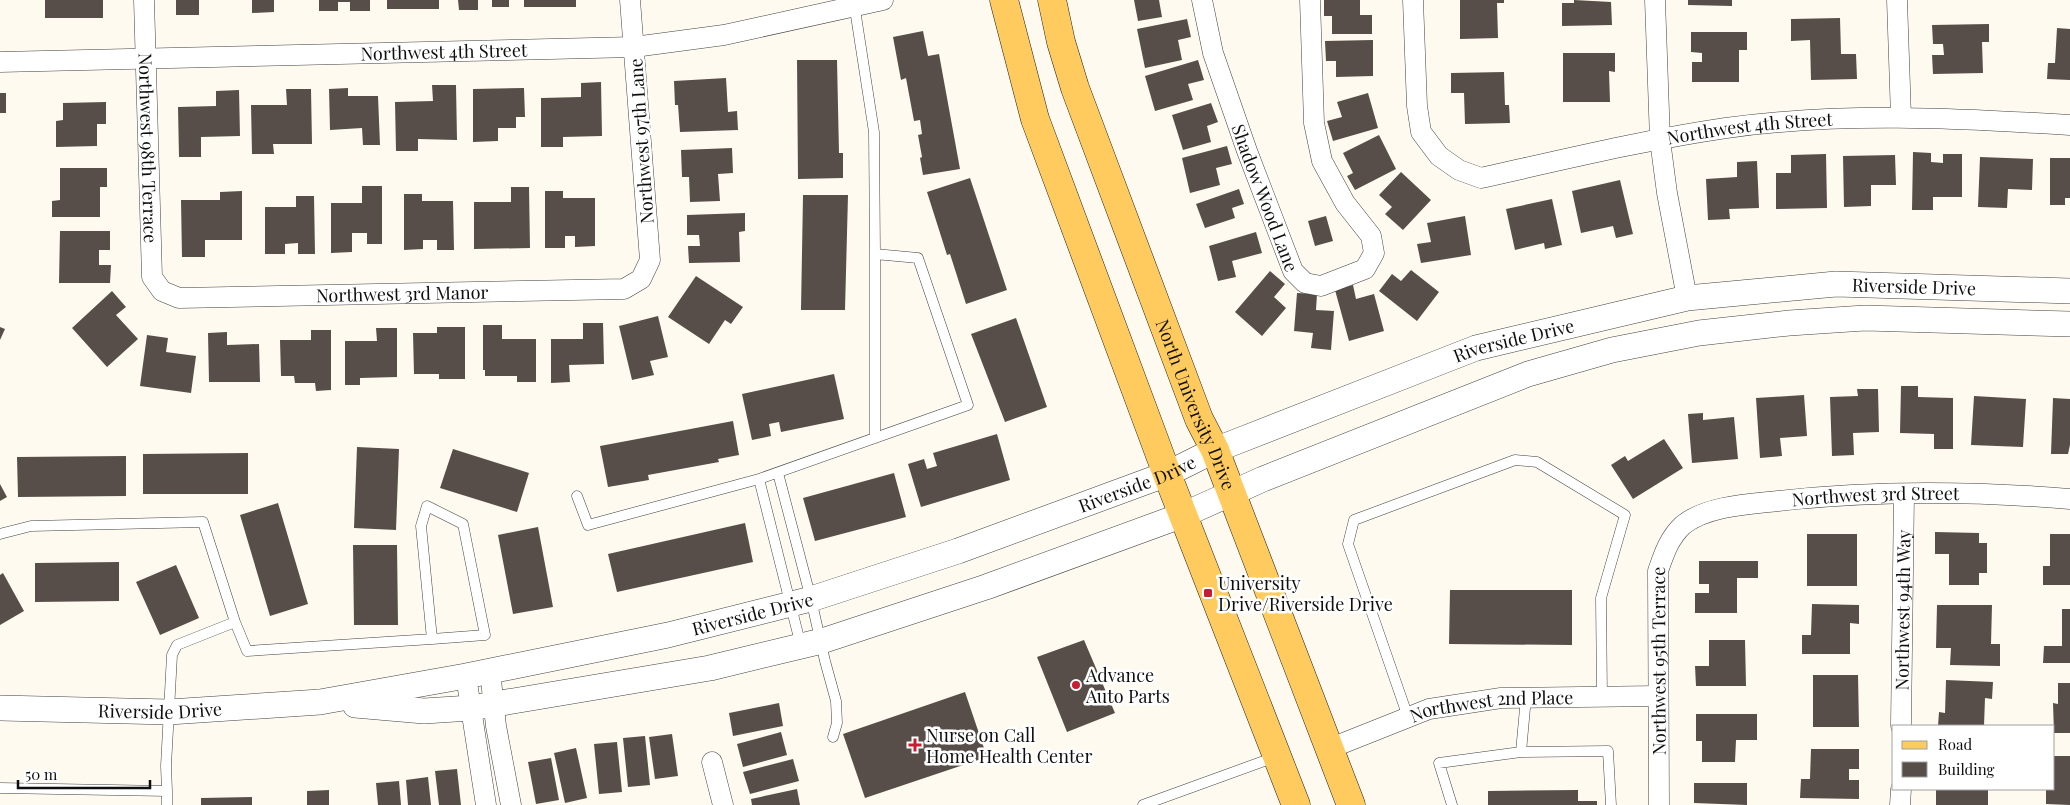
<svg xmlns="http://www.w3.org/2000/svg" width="2070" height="805" font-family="'Playfair Display',serif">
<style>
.building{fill:#574e49}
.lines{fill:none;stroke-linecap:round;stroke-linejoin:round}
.service-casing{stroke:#414141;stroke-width:11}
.minor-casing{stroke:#414141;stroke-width:21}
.tertiary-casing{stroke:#414141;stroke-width:26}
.primary-casing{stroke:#1f1f1f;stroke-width:29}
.service{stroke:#fff;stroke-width:10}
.minor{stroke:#fff;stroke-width:20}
.tertiary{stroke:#fff;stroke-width:25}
.primary{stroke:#ffcb5f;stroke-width:28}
.poi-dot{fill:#c71c32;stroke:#fff;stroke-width:2}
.labels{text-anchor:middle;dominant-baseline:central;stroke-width:5;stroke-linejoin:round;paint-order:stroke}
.street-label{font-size:18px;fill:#0e0e0e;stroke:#fff}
.poi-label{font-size:18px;fill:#0e0e0e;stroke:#fff;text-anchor:start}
</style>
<rect width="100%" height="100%" fill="#fffaef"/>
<path class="building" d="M45 0H103V18H45Z
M176 0H199V15H176Z
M252 0H274V12L252 13Z
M319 0H370V11H350V2H338V11H319Z
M387 0H439V9H387Z
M458 0H478V10H459Z
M492 0H509V7H492Z
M524 0H576V7H524Z
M1134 0H1159L1162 17 1138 21Z
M1324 0H1360V15H1372V34H1332V16H1324Z
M1460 0H1504V3H1497L1498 38 1460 39Z
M1574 0 1611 2 1612 25 1562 26V3H1574Z
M1688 0H1732V6L1688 5Z
M1840 18 1841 54H1856L1857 79 1811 80 1810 40 1791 41V19Z
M1187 19 1191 37 1178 40 1182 60 1145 68 1137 29Z
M1989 24V42H1982L1983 73 1933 74 1932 55H1944L1943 44H1933L1932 25Z
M2057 28 2070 29V80L2047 79 2048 63H2055Z
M923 31 928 56 939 54 960 169 923 175 920 158 922 157 918 135 922 134 920 120 914 121 906 78 901 80 893 37Z
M1691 32H1747V50H1739V82H1692V62H1702V53L1691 52Z
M1373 40V76L1336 77V61H1326L1325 41Z
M1563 53H1615V72L1609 71 1610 102H1563Z
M797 60H837L839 153H843V178L798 179Z
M1198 60 1204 80 1188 84 1193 100 1155 111 1145 76Z
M1504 72 1505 105H1509L1510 123 1465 124 1464 93H1451V73Z
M726 78 728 112 737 111 738 130 680 132 678 105H675L674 81Z
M601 82 602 136 563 137V147H541V98L581 97V83Z
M432 85H456L457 140 418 139V151H396L395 102 433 101Z
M348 88V96H378L380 145H363L362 128 330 130 329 89Z
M524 88 525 117H516V128H498V141L473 142V89Z
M286 89H311L312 144H273L274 154H252L251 105H287Z
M239 90 240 136 201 137V157H179L178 107 216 106V91Z
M0 93H6V113H0Z
M1368 93 1378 128 1333 141 1327 121 1342 117 1337 102Z
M106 102V124H97V146L56 147V121L63 120V103Z
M1211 103 1218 122 1207 126 1211 142 1183 150 1172 115Z
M1379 135 1396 169 1355 190 1347 176 1353 173 1343 153Z
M1227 146 1232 164 1216 168 1220 185 1190 193 1182 158Z
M732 148 733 173 718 174 720 201 690 202 689 177H682L681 150Z
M1913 152 1931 153V162L1943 163V154H1962V197H1933V210H1912Z
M1826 154 1827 208 1776 209V173H1791V155Z
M1895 155 1896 185H1871V206L1844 207 1843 156Z
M1980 157 2033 159 2032 190 2008 189 2007 208 1978 207Z
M2050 158H2070V198H2065V205H2050Z
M1757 161 1759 208 1729 209 1730 219 1708 220 1706 179 1737 177V162Z
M60 168H107V187H100V217H52V201L60 200Z
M1401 172 1431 200 1403 230 1385 214 1392 207 1379 195Z
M970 178 1007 290 966 304 950 254 947 255 927 192Z
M1620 180 1633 234 1616 238 1613 226 1581 233 1572 191Z
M362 186H382V244H367V233H352V252L331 253V203H362Z
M511 187H529L530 248 474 249V202H511Z
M1239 189 1244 204 1232 208 1235 218 1205 228 1196 204Z
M242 191V240H205V257H182L181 200H220V192Z
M545 191H563V198H595V246L575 247V236H565V248H545Z
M404 194H422V201H453L454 250H437V240H423V249L404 250Z
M803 195H848L845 310H801Z
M296 196H314L315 254H298V243L285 244V254H265V207H296Z
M1552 199 1562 245 1545 249 1544 243 1515 250 1506 209Z
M745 213V231L739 232 740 262 689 263 688 246H700L699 235H687V215Z
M1326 216 1333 241 1315 246 1308 221Z
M1465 216 1471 255 1421 263 1417 244 1431 242 1427 223Z
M60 231H110V250H99V265H111L110 283H59Z
M1256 232 1262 253 1232 261 1236 277 1218 281 1209 246Z
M1411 270 1439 292 1417 321 1379 291 1392 274 1401 281Z
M1270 271 1285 284 1274 297 1286 308 1262 336 1235 312Z
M696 276 743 307 731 324 725 320 709 344 668 317Z
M1353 285 1356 299 1374 294 1384 331 1349 341 1335 290Z
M112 291 126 307 116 315 138 339 107 367 72 328Z
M1297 293 1317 294 1316 310 1334 311 1331 350 1311 348 1313 333 1294 331Z
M658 316 668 357 650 361 654 375 632 380 619 326Z
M1016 318 1047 407 1005 422 971 334Z
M583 323H603L604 364 569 365 570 382 551 383V339H583Z
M483 325H502V339H536V382H517V376H485V370H483Z
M0 327 5 329 0 340Z
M437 327H465V379H439V374H414L413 333H437Z
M376 328H397V377L360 378V385H345V341H377Z
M311 330H331V390L316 391 315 383H295L294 376H281L280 340H311Z
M227 332V345L259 344 260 382H209L208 333Z
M147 335 168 338 166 352 196 356 191 393 140 386Z
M834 374 844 419 781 432 779 422 769 424 771 436 752 440 742 394Z
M1901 386H1918V397L1953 398V449H1934V434L1900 433Z
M1857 389H1878L1879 432 1853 433 1854 455 1832 456 1830 397 1858 396Z
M1804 395 1807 436 1780 438 1782 456 1760 458 1756 398Z
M1974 396 2026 399 2023 447 1971 445Z
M2053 398 2070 399V445L2068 454H2051Z
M1703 413V420L1734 417 1738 459 1692 463 1688 414Z
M733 421 739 455 718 459 719 462 648 475 649 480 608 487 600 446Z
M997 434 1010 480 921 507 908 464 924 459 927 469 937 466 933 453Z
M1664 439 1683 468 1633 499 1611 465 1625 456 1628 461Z
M357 447 399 449 396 530 354 528Z
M453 449 529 473 517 512 440 488Z
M248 453V494H143V454Z
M126 456V496L18 497 17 457Z
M894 473 906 517 815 541 803 498Z
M0 484 7 497 0 501Z
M278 503 308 604 270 616 240 515Z
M745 523 753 562 617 592 608 554Z
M538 527 553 607 513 614 498 535Z
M1935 532 1979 533V543H1987V573H1979V585H1949V554H1935Z
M1807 534H1857V586H1807Z
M2050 534H2070V585H2043V566H2050Z
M353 545H397L398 625H354Z
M1699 561H1758V578H1737V613H1695V593H1709V584H1699Z
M119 562V601L35 602V563Z
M176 565 199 618 160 635 136 582Z
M3 573 24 611 0 625V575Z
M1450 590H1572V645L1449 644Z
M1812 604 1859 605V624L1850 623V654H1802V635H1811Z
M1937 605H1992L1991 644H2000V666L1950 665 1951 648H1936Z
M2062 609H2070V663H2043L2044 646H2062Z
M1084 640 1115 713 1067 732 1037 657Z
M1709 640H1745L1746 686H1696L1695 666H1709Z
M1813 675H1858L1859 727H1813Z
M1946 680 1993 682 1992 699 1985 698 1984 726H1938L1939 712 1945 713Z
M2058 683H2070V733H2054L2053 703 2058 704Z
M965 692 987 757 865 798 843 734Z
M779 703 783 726 733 736 729 713Z
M1696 714H1757V740H1736L1735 762H1702V741H1696Z
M781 732 787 755 743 767 737 744Z
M672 734 678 776 655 779 649 737Z
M645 736 650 785 628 787 623 738Z
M617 742 622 792 599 794 594 744Z
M576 748 587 798 565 803 554 753Z
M1811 749H1859V769H1849V780H1859V799L1800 798 1801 779H1810Z
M2054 756H2070V805L2046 804V789H2054Z
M551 758 559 800 536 804 528 762Z
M793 759 799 781 750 794 743 772Z
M457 769 461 805H439L435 771Z
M428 777 431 805H408L406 780Z
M399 781 401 805H378L376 783Z
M1694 783H1747V805L1694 803Z
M797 789 800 805H752L751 799Z
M1936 789H1988V805H1936Z
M329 790V805H307V791Z
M1578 790V801H1597V805H1488V791Z
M252 797V805H201V798Z"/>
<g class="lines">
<defs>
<path id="service" d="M875 438V254
M778 473 811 599 825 661 836 701 837 723 833 737
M759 479 801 646
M577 496 588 525 759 479 968 405 918 258 875 254 874 132 854 3
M0 534 31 526 203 522 235 622 177 645 172 655 166 766 167 791 0 788
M235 622 247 651 432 639 421 526 427 506 463 524 485 635 432 639
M1408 717 1348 544 1354 520 1515 460 1537 462 1625 515 1601 598 1602 697
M1521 752 1526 697
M167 791V805
M1143 805 1275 757
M1452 805 1439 763 1521 752 1608 751 1611 805"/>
<g id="minor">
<path id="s1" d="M144 0 152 277 162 291 179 298 624 289 641 279 650 260 630 0"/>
<path id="s2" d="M1202 0 1213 53 1247 151 1293 271 1305 283 1321 286 1365 269 1374 253 1371 236 1345 203 1322 161 1314 123 1310 0"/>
<path id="s3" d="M1413 0 1417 106 1421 132 1439 156 1459 170 1481 178C1562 160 1644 140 1726 128 1840 112 1956 118 2070 125"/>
<path d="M1655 0 1660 140 1667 193 1687 298"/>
<path d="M1897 0 1901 117"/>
<path id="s4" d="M0 62 634 47 724 35 883 0"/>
<path d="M490 671 496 726 511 805"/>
<path d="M466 676 486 805"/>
<path id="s5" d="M1901 726 1904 494"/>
<path id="s6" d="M1331 748 1429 709 1501 698 1657 696"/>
<path d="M712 762 723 805"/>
<path id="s7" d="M1659 805 1658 571C1664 554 1669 538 1683 525 1706 506 1749 504 1778 501 1875 490 1973 491 2070 499"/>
<path d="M1900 805 1901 789"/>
</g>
<g id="tertiary">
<path d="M355 705 424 711 471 708 710 668 822 641 986 587 1183 515 1263 479 1528 374 1612 350 1699 333 1789 323 1865 318 2070 324"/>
<path id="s8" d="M0 708 169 712 320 702 466 676 668 635 811 599 958 551 1167 474 1215 450 1476 348 1687 298 1836 284 2070 291"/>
</g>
<g id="primary">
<path d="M1004 0 1035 119 1167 474 1296 805"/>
<path id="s9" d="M1052 0 1061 42 1075 88 1199 419 1215 450 1351 805"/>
</g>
</defs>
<use href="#service" class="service-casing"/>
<use href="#minor" class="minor-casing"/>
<use href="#tertiary" class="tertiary-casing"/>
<use href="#primary" class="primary-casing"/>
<use href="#service" class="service"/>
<use href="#minor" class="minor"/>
<use href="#tertiary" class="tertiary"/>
<use href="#primary" class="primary"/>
</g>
<g class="poi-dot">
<rect x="1203" y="588" width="10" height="10" rx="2.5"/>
<circle cx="1076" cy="685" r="5"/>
<path d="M912.5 737.5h5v5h5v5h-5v5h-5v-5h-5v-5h5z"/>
</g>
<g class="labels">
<g class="street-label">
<text stroke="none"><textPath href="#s4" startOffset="444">Northwest 4th Street</textPath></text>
<text stroke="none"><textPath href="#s3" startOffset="484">Northwest 4th Street</textPath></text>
<text transform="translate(641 141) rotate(-94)">Northwest 97th Lane</text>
<text stroke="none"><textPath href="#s1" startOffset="148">Northwest 98th Terrace</textPath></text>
<text stroke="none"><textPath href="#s2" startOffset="208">Shadow Wood Lane</textPath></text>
<text stroke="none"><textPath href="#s8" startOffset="1978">Riverside Drive</textPath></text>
<text stroke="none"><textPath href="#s1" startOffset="536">Northwest 3rd Manor</textPath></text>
<text stroke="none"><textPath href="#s8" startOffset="1572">Riverside Drive</textPath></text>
<text stroke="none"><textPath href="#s9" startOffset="430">North University Drive</textPath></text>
<text stroke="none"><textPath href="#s8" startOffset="1168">Riverside Drive</textPath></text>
<text stroke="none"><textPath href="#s7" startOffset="484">Northwest 3rd Street</textPath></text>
<text stroke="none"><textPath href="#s5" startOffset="116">Northwest 94th Way</textPath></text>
<text stroke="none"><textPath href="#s8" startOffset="762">Riverside Drive</textPath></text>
<text stroke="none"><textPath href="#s7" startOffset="144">Northwest 95th Terrace</textPath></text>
<text stroke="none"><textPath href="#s8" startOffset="160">Riverside Drive</textPath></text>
<text stroke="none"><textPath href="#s6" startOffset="168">Northwest 2nd Place</textPath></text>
</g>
<g class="poi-label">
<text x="1218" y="583">University<tspan x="1218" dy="21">Drive/Riverside Drive</tspan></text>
<text x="1086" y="675">Advance<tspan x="1086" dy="21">Auto Parts</tspan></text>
<text x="926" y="735">Nurse on Call<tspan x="926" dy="21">Home Health Center</tspan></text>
</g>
</g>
<rect x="1892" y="725" width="162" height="65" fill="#ffffff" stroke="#9f9f9f"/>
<rect x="1902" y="741" width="25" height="8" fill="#ffcb5f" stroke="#9f9f9f"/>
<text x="1938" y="750" font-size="15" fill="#0e0e0e">Road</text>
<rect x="1902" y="762" width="25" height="15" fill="#574e49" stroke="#9f9f9f"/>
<text x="1938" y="775" font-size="15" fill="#0e0e0e">Building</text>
<path d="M18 780v8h132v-8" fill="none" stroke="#0e0e0e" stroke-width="2.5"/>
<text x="25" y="780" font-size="15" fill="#0e0e0e" stroke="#ffffff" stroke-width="4" paint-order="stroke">50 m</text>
</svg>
